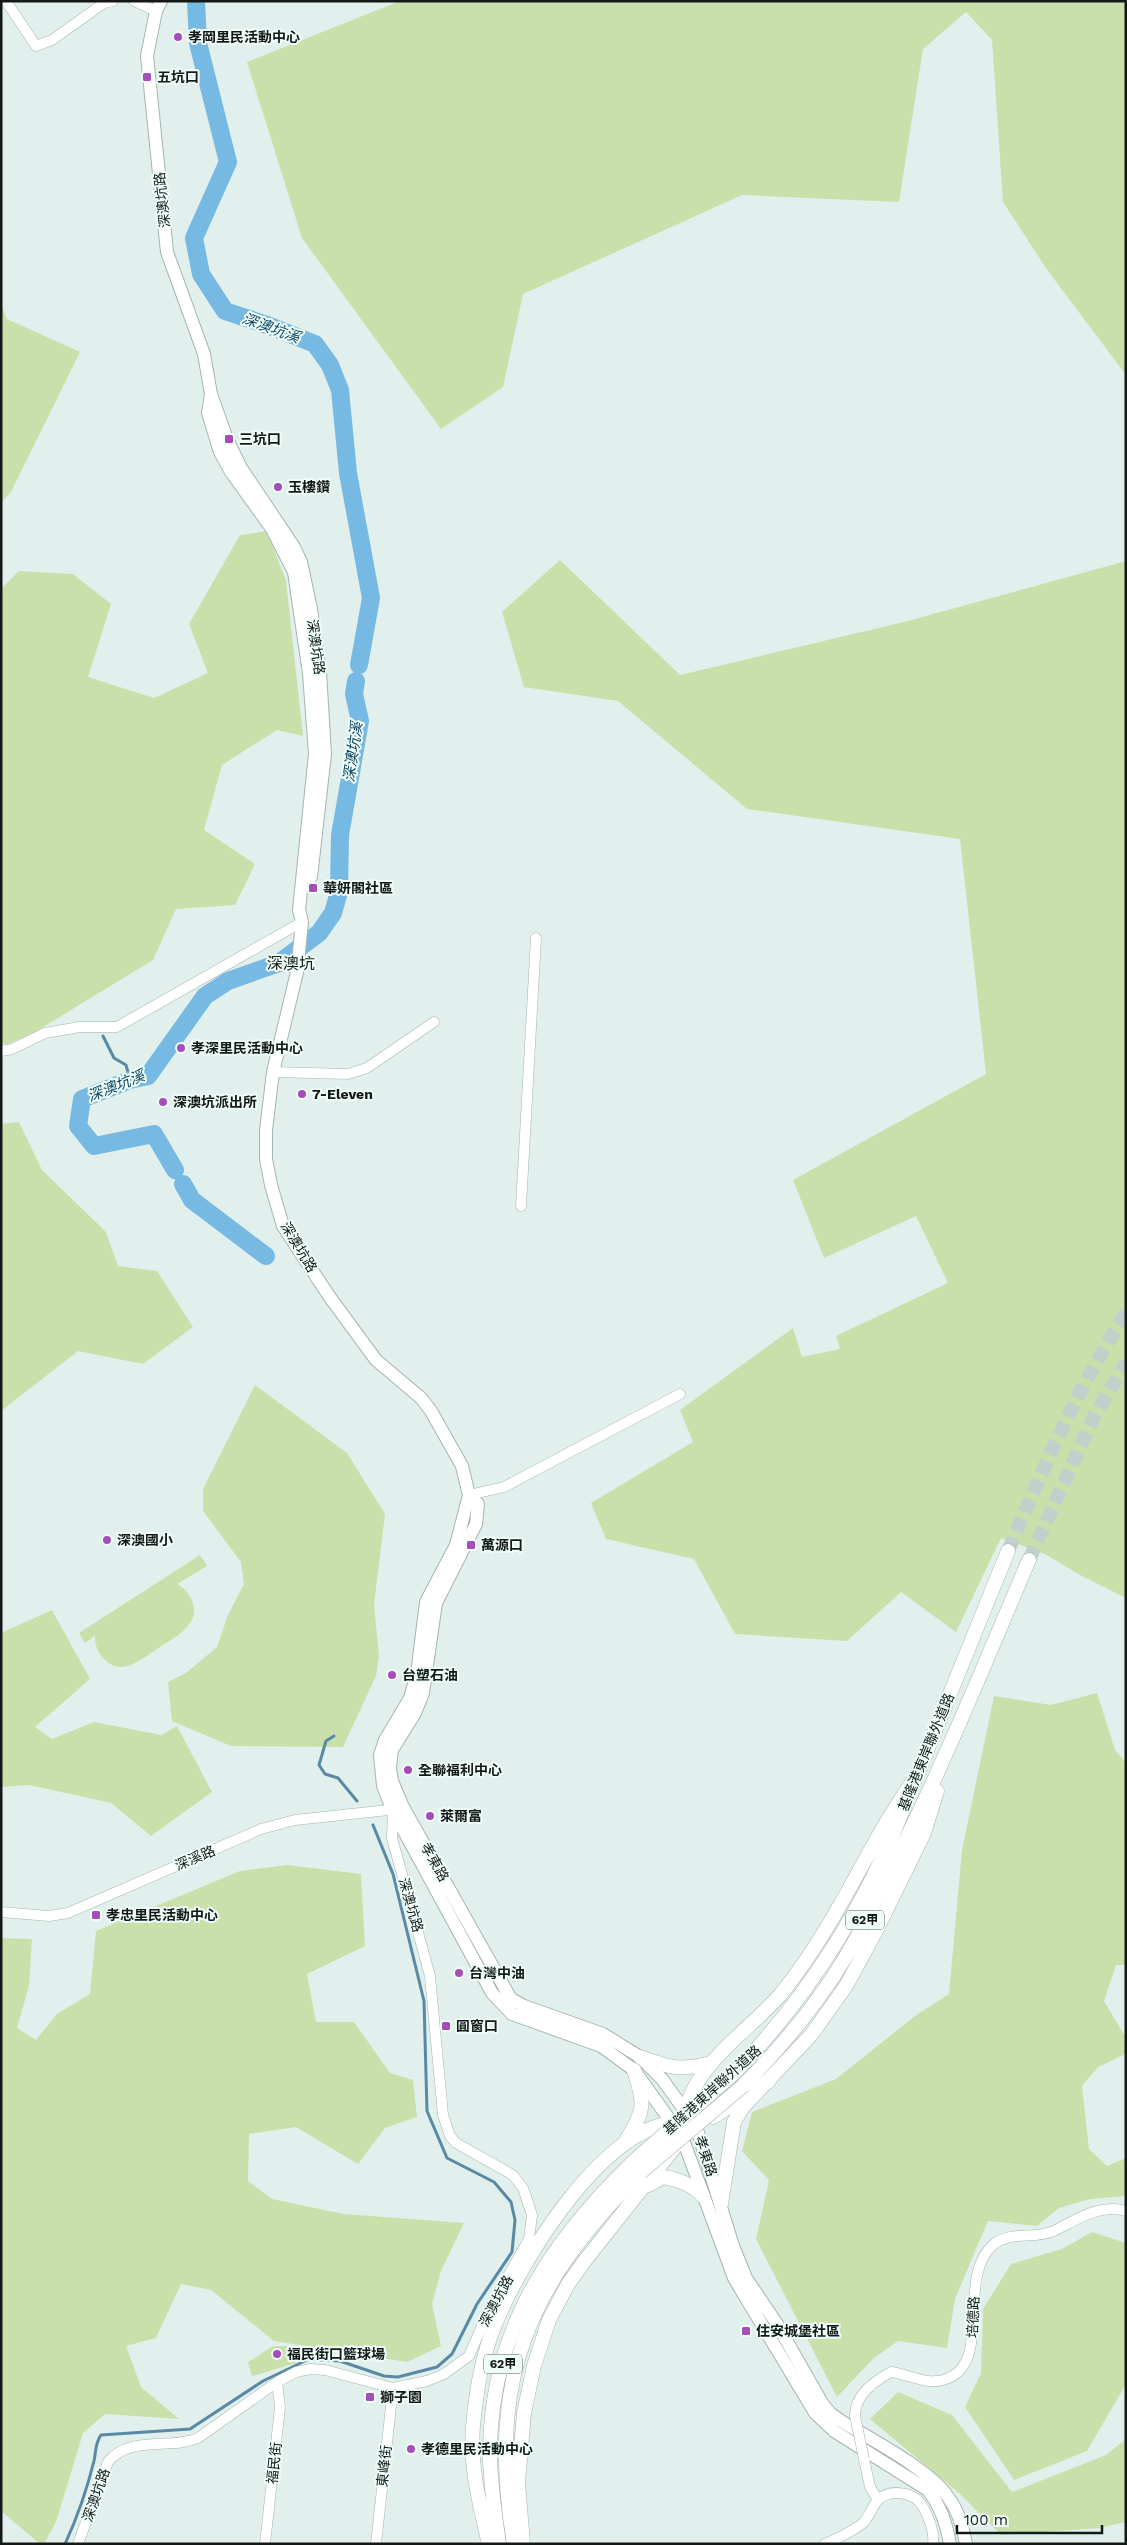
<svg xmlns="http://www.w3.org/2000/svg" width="1127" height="2545" font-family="'Work Sans','Noto Sans TC',sans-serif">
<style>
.green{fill:#cae0ab}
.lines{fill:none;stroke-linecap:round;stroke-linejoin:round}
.stream{stroke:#5989a5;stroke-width:3}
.river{stroke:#76b9e2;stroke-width:18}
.highway-tunnel{stroke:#c2d0cc;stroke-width:14;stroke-dasharray:14 7;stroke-linecap:butt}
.minor-casing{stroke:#a6b4b1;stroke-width:11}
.major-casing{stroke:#a6b4b1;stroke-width:14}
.highway-casing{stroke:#a6b4b1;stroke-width:15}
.minor{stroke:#fff;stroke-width:10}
.major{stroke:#fff;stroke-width:12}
.highway{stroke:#fff;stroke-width:14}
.minor-bridge-casing{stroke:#a6b4b1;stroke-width:11;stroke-linecap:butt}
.highway-bridge-casing{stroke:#a6b4b1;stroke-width:15;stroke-linecap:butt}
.minor-bridge{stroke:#fff;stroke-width:10}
.highway-bridge{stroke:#fff;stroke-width:14}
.poi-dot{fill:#a54db9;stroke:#eefdfa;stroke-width:2}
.labels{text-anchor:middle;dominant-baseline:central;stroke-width:4;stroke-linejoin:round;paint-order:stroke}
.shield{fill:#eefdfa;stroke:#555d5c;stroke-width:1}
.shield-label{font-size:12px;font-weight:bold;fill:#141918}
.poi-label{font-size:14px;font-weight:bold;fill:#141918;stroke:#eefdfa;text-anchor:start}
.street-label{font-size:14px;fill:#141918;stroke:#eefdfa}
.water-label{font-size:15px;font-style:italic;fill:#0f4561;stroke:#eefdfa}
.quarter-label{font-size:16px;fill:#141918;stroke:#eefdfa}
</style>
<rect width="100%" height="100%" fill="#e1f0ec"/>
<path class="green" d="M400 1H1126V375L1048 271 1003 202 992 40 966 12 923 49 899 202 742 195 523 294 503 387 441 429 302 238 247 62Z
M1 304 7 319 80 352 11 492 1 503Z
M267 531 286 581 303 736 277 730 222 765 204 830 255 864 235 905 176 909 153 960 35 1032 8 1044 1 1043V589L19 571 73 574 111 604 88 677 154 698 208 673 189 624 240 535Z
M560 560 680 675 904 622 1126 561V1598L1080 1575 1045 1554 1001 1538 956 1632 901 1592 847 1641 735 1634 694 1559 606 1539 591 1503 693 1442 680 1410 793 1328 802 1357 840 1349 836 1336 948 1283 916 1216 824 1258 793 1180 986 1074 960 839 747 809 618 701 524 687 502 612Z
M19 1122 42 1170 106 1232 118 1266 157 1271 193 1327 143 1364 78 1351 1 1411V1124Z
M255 1385 347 1453 385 1514 374 1605 379 1656 376 1676 343 1747 231 1746 172 1721 168 1682 186 1673 217 1647 228 1615 244 1584 241 1562 203 1511V1489Z
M200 1555 207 1566 177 1584C184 1588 189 1593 192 1601 202 1625 173 1638 157 1649 146 1656 133 1668 119 1667 104 1665 94 1649 95 1636L85 1643 79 1633Z
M52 1610 90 1679 35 1727 52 1739 94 1722 161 1735 177 1726 212 1792 151 1836 111 1803 29 1785 1 1787V1633Z
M1097 1693 1115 1750 1126 1763V1965H1116L1104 2001 1126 2038V2054L1098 2067 1082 2086 1089 2149 1107 2166 1126 2158V2196L1090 2199 1059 2208 1037 2226 988 2221 955 2299 947 2348 898 2341 874 2358 837 2397 756 2239 769 2180 742 2151 752 2112 836 2079 915 2016 949 1994 962 1850 994 1696 1051 1705Z
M287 1865 361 1874 365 1946 307 1974 316 2022H354L390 2073 413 2080 417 2117 385 2128 358 2164 296 2127 249 2134 248 2181 272 2199 344 2214 464 2223 441 2271 432 2304 441 2346 407 2362 274 2341 211 2290 181 2284 156 2338 126 2346 141 2387 179 2419 105 2414 83 2433 56 2522 44 2544H40L1 2511V1938L32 1939 29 1986 17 2028 36 2040 57 2014 90 1994 96 1931 240 1871Z
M1092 2232 1126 2243V2384L1087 2451 1014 2480 965 2407 981 2373 983 2309 1011 2264 1062 2249Z
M273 2346H292L296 2363 252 2376 248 2362Z
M898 2392 952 2415 1012 2492 1106 2455 1126 2439V2522L1099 2528 1001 2535 960 2494 870 2419Z"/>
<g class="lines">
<path class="stream" d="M103 1036 114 1058 126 1065 130 1080
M334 1736 326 1741 319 1765 325 1774 338 1778 357 1801
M65 2544C77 2518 87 2489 94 2461 96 2452 95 2443 101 2435L190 2429 263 2381 309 2359 340 2361 384 2376 398 2377 437 2367 452 2354 477 2304 512 2252 515 2220 511 2202 494 2182 447 2158 427 2111 424 2001 393 1874 373 1825"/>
<path class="river" d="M196 1 198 43 228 162 194 238 201 274 225 311 270 326 315 344 330 365 340 390 348 473 371 598 359 665
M175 1170 154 1134 94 1146 78 1126 82 1099 130 1080 148 1076 205 996 228 981 279 963 319 933 333 913 339 892 340 835 360 721 354 694 356 681
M183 1184 192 1200 266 1256"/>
<path class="highway-tunnel" d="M1008 1551C1044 1467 1076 1390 1126 1313
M1029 1560 1093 1418 1126 1363"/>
<defs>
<path id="minor" d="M6 1 36 46 52 40 104 3 113 1
M134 1 156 11
M1 1051 12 1049 45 1033 80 1027H117L302 922
M273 1072 348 1074 367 1068 434 1022
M521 1206 536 938
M469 1495 504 1487 680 1394
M1 1912 49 1916 68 1913 261 1829 295 1820 398 1809
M855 2416C855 2395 873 2382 891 2372 908 2374 926 2385 943 2380 995 2367 955 2278 993 2245 1011 2230 1033 2240 1054 2231 1076 2220 1100 2203 1126 2211
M864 2459 870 2487 878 2500
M78 2544 108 2462C129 2435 170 2450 198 2438L277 2382 296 2372 310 2369 325 2370 393 2388 427 2381 444 2374 469 2356 488 2312 529 2239 532 2215 523 2188 513 2175 456 2143 450 2136 443 2115 430 1976 392 1838 393 1812
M265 2544 280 2407 277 2382
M376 2544 393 2388
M825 2544C838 2538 852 2532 863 2523 870 2516 872 2506 878 2500 890 2488 915 2492 923 2507 929 2518 935 2531 933 2544"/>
<path id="major" d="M161 1 156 11 147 56 167 252 204 354 211 394 227 439 241 468 294 547 301 562 311 609 320 672 325 754 311 877
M211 394 208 413 220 452 231 472 272 529 294 572 309 673 315 754 299 910 302 922 297 972 273 1072 266 1130V1159L271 1185 283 1226 329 1296 376 1360 421 1398 431 1411 462 1466 469 1495 456 1545 426 1602 417 1674 410 1698 385 1740 380 1755 383 1786 393 1811 492 1993 512 2014 601 2046 634 2070 682 2137 734 2278 815 2413 834 2431 928 2490C941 2507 946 2523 950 2544
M469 1495 478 1504 476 1524 436 1603 423 1693 415 1713 392 1750 390 1767 392 1781 403 1807 511 1999 524 2006 603 2034 640 2057 662 2079 696 2126 733 2246 746 2278 777 2324 822 2403 830 2413 841 2421C870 2439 929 2469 948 2497 958 2510 963 2527 966 2544"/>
<path id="highway" d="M913 1785 1008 1551
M640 2057C671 2068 679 2071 712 2063
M733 2074C807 1999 866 1905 904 1807
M744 2085C782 2046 817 2005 845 1958 858 1937 869 1913 880 1891 936 1784 981 1672 1029 1560
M713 2117 769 2081
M627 2139C645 2110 645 2103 634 2070
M649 2185 663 2177C680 2180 691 2184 703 2196
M721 2204 734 2122 743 2107 811 2035 846 1986 877 1929 924 1833 937 1791
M489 2544C479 2502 468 2460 474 2416 477 2387 483 2355 494 2327 518 2265 608 2115 684 2123 688 2067 746 2034 780 1995 818 1949 845 1896 874 1844 887 1820 902 1798 916 1776
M499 2544C495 2516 491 2488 490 2460 488 2335 547 2245 634 2161
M514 2544C487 2380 526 2287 641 2172
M523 2544 518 2482 524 2413 534 2366 549 2320 568 2284 586 2259 675 2147"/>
</defs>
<use href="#minor" class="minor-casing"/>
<use href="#major" class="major-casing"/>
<use href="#highway" class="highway-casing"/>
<use href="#minor" class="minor"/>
<use href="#major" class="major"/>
<use href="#highway" class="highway"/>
<defs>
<path id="minor-bridge" d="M855 2416 864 2459"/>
<path id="highway-bridge" d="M634 2161 733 2074
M641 2172 744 2085"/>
</defs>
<use href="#minor-bridge" class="minor-bridge-casing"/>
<use href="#highway-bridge" class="highway-bridge-casing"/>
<use href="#minor-bridge" class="minor-bridge"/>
<use href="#highway-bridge" class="highway-bridge"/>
</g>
<g class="poi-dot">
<circle cx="178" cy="37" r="5"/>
<rect x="142" y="72" width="10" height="10" rx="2.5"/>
<rect x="224" y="434" width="10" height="10" rx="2.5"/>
<circle cx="278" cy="487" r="5"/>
<rect x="308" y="883" width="10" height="10" rx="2.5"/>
<circle cx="181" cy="1048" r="5"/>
<circle cx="302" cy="1094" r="5"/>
<circle cx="163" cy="1102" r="5"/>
<circle cx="107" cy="1540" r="5"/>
<rect x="466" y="1540" width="10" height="10" rx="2.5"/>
<circle cx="392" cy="1675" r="5"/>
<circle cx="408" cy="1770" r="5"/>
<circle cx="430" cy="1816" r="5"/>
<rect x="91" y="1910" width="10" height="10" rx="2.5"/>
<circle cx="459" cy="1973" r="5"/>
<rect x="441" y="2021" width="10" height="10" rx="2.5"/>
<rect x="741" y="2326" width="10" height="10" rx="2.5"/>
<circle cx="277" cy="2354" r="5"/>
<rect x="365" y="2392" width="10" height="10" rx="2.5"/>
<circle cx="411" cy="2449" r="5"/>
</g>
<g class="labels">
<g class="shield">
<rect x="846" y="1910.5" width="38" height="19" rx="4"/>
<rect x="484" y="2354.5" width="38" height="19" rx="4"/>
</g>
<g class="shield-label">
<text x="865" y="1920">62甲</text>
<text x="503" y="2364">62甲</text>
</g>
<g class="poi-label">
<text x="188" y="37">孝岡里民活動中心</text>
<text x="157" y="77">五坑口</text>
<text x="239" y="439">三坑口</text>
<text x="288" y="487">玉樓鑽</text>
<text x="323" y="888">華妍閣社區</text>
<text x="191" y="1048">孝深里民活動中心</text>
<text x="312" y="1094">7-Eleven</text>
<text x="173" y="1102">深澳坑派出所</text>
<text x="117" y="1540">深澳國小</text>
<text x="481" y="1545">萬源口</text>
<text x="402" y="1675">台塑石油</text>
<text x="418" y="1770">全聯福利中心</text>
<text x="440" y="1816">萊爾富</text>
<text x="106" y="1915">孝忠里民活動中心</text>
<text x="469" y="1973">台灣中油</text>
<text x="456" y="2026">圓窗口</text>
<text x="756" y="2331">住安城堡社區</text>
<text x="287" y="2354">福民街口籃球場</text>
<text x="380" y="2397">獅子園</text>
<text x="421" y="2449">孝德里民活動中心</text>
</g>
<g class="street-label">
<text transform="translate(162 200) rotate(-96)">深澳坑路</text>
<text transform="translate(316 647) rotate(82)">深澳坑路</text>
<text transform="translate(299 1247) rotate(59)">深澳坑路</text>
<text transform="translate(926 1752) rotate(-68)">基隆港東岸聯外道路</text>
<text transform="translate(195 1858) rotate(-23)">深溪路</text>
<text transform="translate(435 1862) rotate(61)">孝東路</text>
<text transform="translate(411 1905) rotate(74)">深澳坑路</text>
<text transform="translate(712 2090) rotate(-42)">基隆港東岸聯外道路</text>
<text transform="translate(706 2156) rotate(72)">孝東路</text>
<text transform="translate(496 2301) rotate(-62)">深澳坑路</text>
<text transform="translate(973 2317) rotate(-87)">培德路</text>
<text transform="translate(274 2463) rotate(-84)">福民街</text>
<text transform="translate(384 2466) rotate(-84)">東峰街</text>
<text transform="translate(96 2495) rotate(-71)">深澳坑路</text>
</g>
<g class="water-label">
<text transform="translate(271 328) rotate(20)">深澳坑溪</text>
<text transform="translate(353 752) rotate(-82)">深澳坑溪</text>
<text transform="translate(116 1086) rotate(-22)">深澳坑溪</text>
</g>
<g class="quarter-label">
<text x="291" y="963">深澳坑</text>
</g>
</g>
<rect width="1127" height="2545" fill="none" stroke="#141918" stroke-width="5"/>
<path d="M957 2525v8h145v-8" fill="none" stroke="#141918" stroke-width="2.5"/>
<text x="964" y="2525" font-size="15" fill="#141918" stroke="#eefdfa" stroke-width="4" paint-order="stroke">100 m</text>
</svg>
